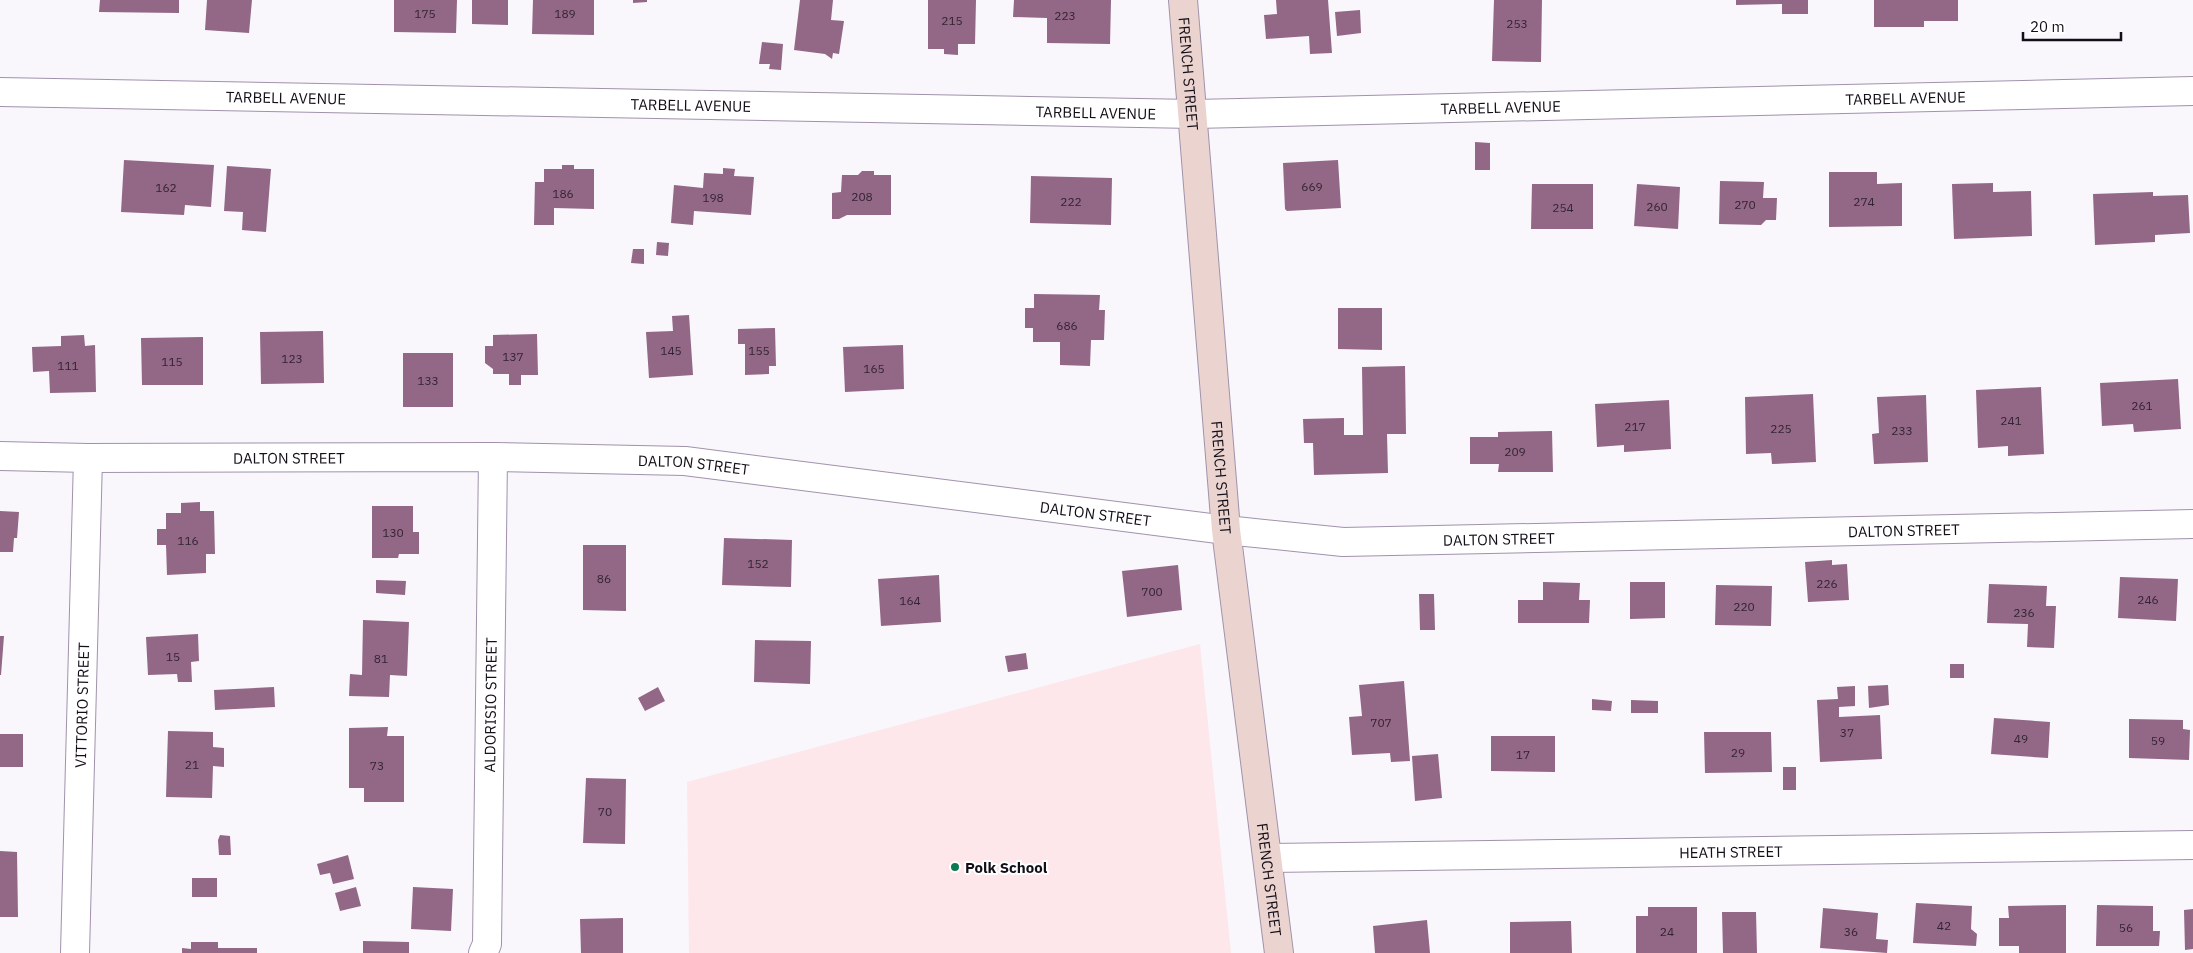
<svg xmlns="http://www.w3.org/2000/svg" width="2193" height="953" font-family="'IBM Plex Sans',sans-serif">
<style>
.education{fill:#fde7eb}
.building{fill:#936786}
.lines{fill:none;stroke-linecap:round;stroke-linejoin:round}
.street-casing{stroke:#a092ab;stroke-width:30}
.secondary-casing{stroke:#a092ab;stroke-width:30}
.street{stroke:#fff;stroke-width:28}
.secondary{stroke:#ebd4d0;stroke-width:28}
.poi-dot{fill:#0d7852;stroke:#fff;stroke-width:2}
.labels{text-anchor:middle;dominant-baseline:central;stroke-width:4;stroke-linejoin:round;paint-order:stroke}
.number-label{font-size:12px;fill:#332433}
.street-label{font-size:15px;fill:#130e17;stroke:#fff}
.poi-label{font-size:15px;font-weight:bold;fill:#130e17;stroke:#fff;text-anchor:start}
</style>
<rect width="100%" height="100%" fill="#f9f6fc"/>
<path class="education" d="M1200 644 1231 953H689L687 782Z"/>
<path class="building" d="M100 0H179V13L99 12Z
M207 0H252L249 33 205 30Z
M394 0H457L456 33 394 32Z
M472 0H508V25L472 24Z
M533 0H594V35L532 34Z
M633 0H647V2L633 3Z
M800 0H833L831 20 844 21 839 54 833 53 832 59 825 54 794 50Z
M928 0H976L975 44H958V55L944 54V49H928Z
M1014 0H1111L1110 44 1047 43V18L1013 17Z
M1276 0H1328L1332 53 1310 54 1309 36 1266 39 1264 15 1277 14Z
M1494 0H1542L1541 62 1492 61Z
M1736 0H1808V14H1782V4L1736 5Z
M1874 0H1958V21H1924V27H1874Z
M1360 10 1361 33 1337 36 1335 12Z
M762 42 783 44 781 70 769 69 770 64H759Z
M1475 142 1490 143V170H1475Z
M124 160 214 165 211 207 185 205 184 215 121 212Z
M1338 160 1341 208 1287 211 1285 209 1283 163Z
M562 165H574V169H594V209L554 208V225H534L535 182H544V169H562Z
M227 166 271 169 266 232 242 230 243 212 224 211Z
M723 168 735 169 734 176 754 177 751 215 694 211 693 225 671 223 674 185 703 188 704 173 723 174Z
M862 171H874V175H891V215H847L839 219H832V193L841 192 842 175H858Z
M1829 172H1877V184L1902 183V226L1829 227Z
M1031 176 1112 178 1111 225 1030 223Z
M1720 181 1764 182 1763 198H1777L1776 220H1766L1761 225 1719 224Z
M1993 183V192L2031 191 2032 236 1954 239 1952 184Z
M1532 184H1593V229H1531Z
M1637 184 1680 187 1678 229 1634 226Z
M2153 192V196L2188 195 2190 233 2155 235V242L2095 245 2093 194Z
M657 242 669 243 668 256 656 255Z
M633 249H644V264L631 263Z
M1034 294 1100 295 1099 310H1105L1104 340H1091L1090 366 1060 365V342H1033V328H1025V308H1034Z
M1338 308H1382V350L1338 349Z
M689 315 693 375 649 378 646 332 673 331 672 316Z
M775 328 776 366H769V374L745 375V344H738V329Z
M323 331 324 383 261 384 260 332Z
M537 334 538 375H521V385H509V374H493V369L485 363V346H493V335Z
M84 335 85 346 95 345 96 392 50 393 49 371 33 372 32 347 61 346V336Z
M203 337V385H142L141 338Z
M903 345 904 389 845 392 843 347Z
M403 353H453V407H403Z
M1405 366 1406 434H1387L1388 473 1314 475 1313 443H1304L1303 419 1344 418V435H1363L1362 367Z
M2178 379 2181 429 2134 432 2133 424 2102 426 2100 383Z
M2041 387 2044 454 2008 456V446L1978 448 1976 390Z
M1813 394 1816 462 1772 464 1771 453 1746 454 1745 397Z
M1926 395 1928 462 1874 464 1872 434 1879 433 1877 397Z
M1669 400 1671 449 1624 452V445L1597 447 1595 404Z
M1552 431 1553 472H1498L1499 464H1470V437H1498V432Z
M200 502V511H214L215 554H206V573L167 575 166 545H157V529H166V513H181V503Z
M372 506H413V532H419V554H399L398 558H372Z
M0 511 19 512 17 538H14L13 552H0Z
M724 538 792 540 791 587 722 585Z
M583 545H626V611L583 610Z
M1832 560V565L1847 564 1849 600 1808 602 1805 562Z
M1178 565 1182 610 1127 617 1122 571Z
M939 575 941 622 881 626 878 579Z
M2120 577 2178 579 2176 621 2118 618Z
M376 580 406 581 405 595 376 593Z
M1543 582 1580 583 1579 600H1590L1589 623H1518V600H1543Z
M1630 582H1665V618L1630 619Z
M1989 584 2047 586 2046 606H2056L2054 648 2027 647 2028 624 1987 623Z
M1716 585 1772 586 1771 626 1715 625Z
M1419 594H1434L1435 630H1420Z
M363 620 409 622 407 676 390 675 389 697 349 696 350 674 362 675Z
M198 634 199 661 191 662 192 682H178L177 674 148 675 146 637Z
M0 636H4L1 675H0Z
M755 640 811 641 810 684 754 682Z
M1026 653 1028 669 1008 672 1005 656Z
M1950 664H1964V678H1950Z
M1404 681 1410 761 1391 762 1390 753 1352 755 1349 717 1362 716 1359 685Z
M1888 685 1889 705 1869 708 1868 686Z
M1855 686V706L1839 707V717L1880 715 1882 759 1820 762 1817 700 1838 699 1837 687Z
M274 687 275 707 215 710 214 690Z
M658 687 665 701 645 711 638 698Z
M1592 699 1612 701 1611 711 1592 710Z
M1631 700 1658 701V713H1631Z
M1994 718 2050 722 2048 758 1991 754Z
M2129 719 2183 720V729L2190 730 2189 760 2129 758Z
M388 727 387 736H404V802H364V788H349V728Z
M168 731 213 732V747L224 748V767L213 766 212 798 166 797Z
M1704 732H1771L1772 772 1705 773Z
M0 734H23V767H0Z
M1491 736H1555V772L1491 771Z
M1438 754 1442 798 1415 801 1412 756Z
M1783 767H1796V790H1783Z
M586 778 626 779 625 844 583 843Z
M220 835 230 836 231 855H219L218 840Z
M0 851 17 852 18 917H0Z
M348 855 354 879 333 884 330 873 320 875 317 864Z
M192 878H217V897H192Z
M356 887 361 906 340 911 335 893Z
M413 887 453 889 451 931 411 929Z
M1916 903 1972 906 1971 929 1977 934 1976 946 1913 943Z
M2066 905V953H2019V946H1999V918H2009L2008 906Z
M2097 905 2153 906V931H2160L2159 946H2096Z
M1648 907H1697V953H1636V916H1648Z
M1823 908 1878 913 1876 939 1888 940 1887 953 1820 948Z
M2193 909V949L2185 950 2184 910Z
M1722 912H1756L1757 953H1723Z
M623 918V953H581L580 919Z
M1427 920 1430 953H1375L1373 926Z
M1571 921 1572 953H1510V922Z
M363 941 409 942V953H363Z
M191 942H218V948H257V953H182V948L191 949Z"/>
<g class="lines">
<defs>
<g id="street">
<path id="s1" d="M0 92 1194 114 2193 91"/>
<path id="s2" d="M0 456 88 458 493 457 685 461 1226 530 1343 542 2193 524"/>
<path id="s3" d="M1269 858 2193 845"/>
<path id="s4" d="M75 953 88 458"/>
<path id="s5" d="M483 953 487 944 493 457"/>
</g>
<g id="secondary">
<path id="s6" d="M1183 0 1226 530 1279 953"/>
</g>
</defs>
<use href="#street" class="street-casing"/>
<use href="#secondary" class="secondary-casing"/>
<use href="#street" class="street"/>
<use href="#secondary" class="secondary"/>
</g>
<circle class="poi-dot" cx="955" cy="867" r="5"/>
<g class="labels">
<g class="number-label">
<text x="425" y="13">175</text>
<text x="565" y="13">189</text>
<text x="1065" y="15">223</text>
<text x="952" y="20">215</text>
<text x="1517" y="23">253</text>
<text x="1312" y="186">669</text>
<text x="166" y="187">162</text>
<text x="563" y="193">186</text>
<text x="862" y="196">208</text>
<text x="713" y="197">198</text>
<text x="1071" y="201">222</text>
<text x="1864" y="201">274</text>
<text x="1745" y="204">270</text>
<text x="1657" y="206">260</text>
<text x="1563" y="207">254</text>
<text x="1067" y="325">686</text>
<text x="671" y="350">145</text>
<text x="759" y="350">155</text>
<text x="513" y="356">137</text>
<text x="292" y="358">123</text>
<text x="172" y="361">115</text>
<text x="68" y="365">111</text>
<text x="874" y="368">165</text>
<text x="428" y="380">133</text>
<text x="2142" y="405">261</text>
<text x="2011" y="420">241</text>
<text x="1635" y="426">217</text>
<text x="1781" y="428">225</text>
<text x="1902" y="430">233</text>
<text x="1515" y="451">209</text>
<text x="393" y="532">130</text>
<text x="188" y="540">116</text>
<text x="758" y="563">152</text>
<text x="604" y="578">86</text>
<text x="1827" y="583">226</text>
<text x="1152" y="591">700</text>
<text x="2148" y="599">246</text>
<text x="910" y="600">164</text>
<text x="1744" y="606">220</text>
<text x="2024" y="612">236</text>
<text x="173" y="656">15</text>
<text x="381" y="658">81</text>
<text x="1381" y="722">707</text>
<text x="1847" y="732">37</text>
<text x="2021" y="738">49</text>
<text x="2158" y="740">59</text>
<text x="1738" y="752">29</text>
<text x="1523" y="754">17</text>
<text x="192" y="764">21</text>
<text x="377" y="765">73</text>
<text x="605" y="811">70</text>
<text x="1944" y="925">42</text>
<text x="2126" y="927">56</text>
<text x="1667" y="931">24</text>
<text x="1851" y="931">36</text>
</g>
<g class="street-label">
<text stroke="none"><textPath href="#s6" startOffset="74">FRENCH STREET</textPath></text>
<text stroke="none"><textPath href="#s1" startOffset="286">TARBELL AVENUE</textPath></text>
<text stroke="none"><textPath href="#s1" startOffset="1906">TARBELL AVENUE</textPath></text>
<text stroke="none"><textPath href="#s1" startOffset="691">TARBELL AVENUE</textPath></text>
<text stroke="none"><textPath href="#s1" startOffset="1501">TARBELL AVENUE</textPath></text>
<text stroke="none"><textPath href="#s1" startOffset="1096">TARBELL AVENUE</textPath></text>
<text stroke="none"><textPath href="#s2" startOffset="289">DALTON STREET</textPath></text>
<text stroke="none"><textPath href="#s2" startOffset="694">DALTON STREET</textPath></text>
<text stroke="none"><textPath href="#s6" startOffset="479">FRENCH STREET</textPath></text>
<text stroke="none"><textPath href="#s2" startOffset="1099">DALTON STREET</textPath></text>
<text stroke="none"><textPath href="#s2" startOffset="1909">DALTON STREET</textPath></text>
<text stroke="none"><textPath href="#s2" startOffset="1504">DALTON STREET</textPath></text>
<text stroke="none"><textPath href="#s4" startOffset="248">VITTORIO STREET</textPath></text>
<text stroke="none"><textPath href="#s5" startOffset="249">ALDORISIO STREET</textPath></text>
<text stroke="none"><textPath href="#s3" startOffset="462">HEATH STREET</textPath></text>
<text stroke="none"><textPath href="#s6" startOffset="884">FRENCH STREET</textPath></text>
</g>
<g class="poi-label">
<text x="965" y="867">Polk School</text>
</g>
</g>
<path d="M2023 32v8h98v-8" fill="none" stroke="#130e17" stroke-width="2.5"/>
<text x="2030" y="32" font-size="15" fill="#130e17" stroke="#ffffff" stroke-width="4" paint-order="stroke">20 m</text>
</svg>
